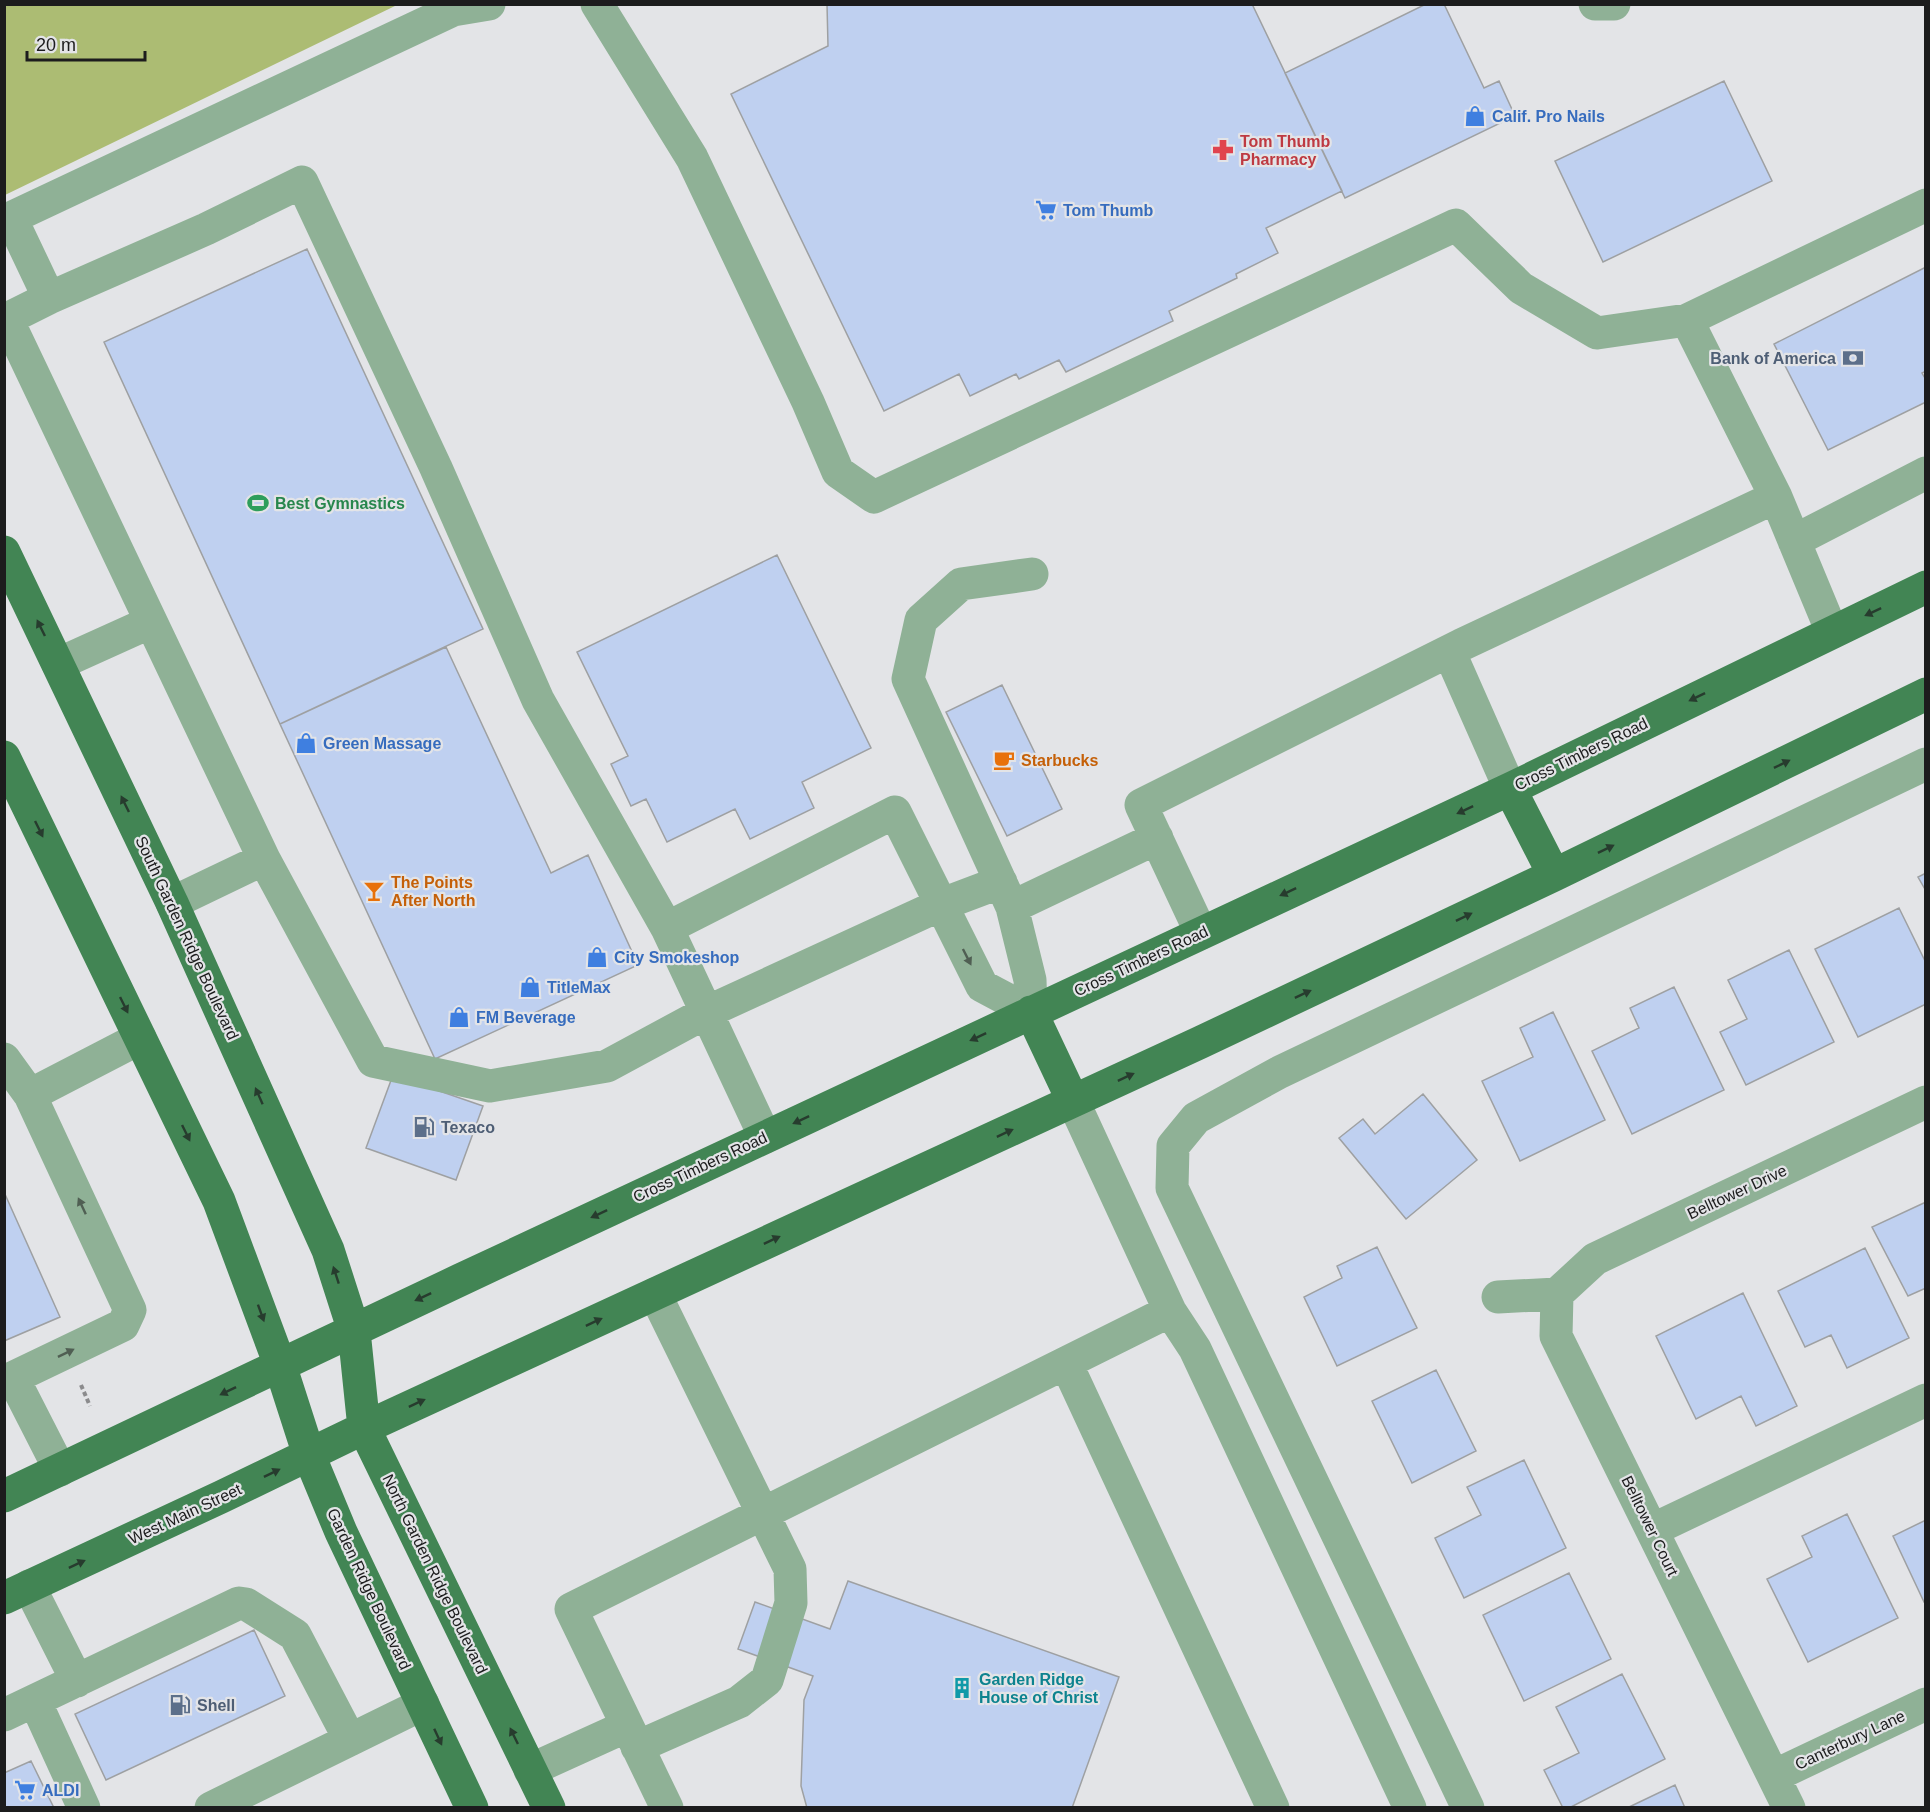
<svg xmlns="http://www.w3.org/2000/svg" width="1930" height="1812" font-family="Arial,sans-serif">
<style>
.green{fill:#acbc73}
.building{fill:#bfd0f0;stroke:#9ea0a2;stroke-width:1.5}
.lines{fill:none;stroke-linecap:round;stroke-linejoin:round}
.path{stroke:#8b8b8d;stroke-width:4;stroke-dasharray:4.5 3;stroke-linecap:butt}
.minor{stroke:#8fb196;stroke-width:33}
.major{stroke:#428554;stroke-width:33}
.oneway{fill:#273c2e}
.oneway2{fill:#505f53}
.labels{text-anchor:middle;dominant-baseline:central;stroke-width:4.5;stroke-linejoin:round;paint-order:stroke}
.shop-label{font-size:16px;font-weight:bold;fill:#366cbe;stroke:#e3e4e7;text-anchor:start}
.health-label{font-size:16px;font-weight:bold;fill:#be3a42;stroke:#e3e4e7;text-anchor:start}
.service-label{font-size:16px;font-weight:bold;fill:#4e5e75;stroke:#e3e4e7;text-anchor:start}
.leisure-label{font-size:16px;font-weight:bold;fill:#27864d;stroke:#e3e4e7;text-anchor:start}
.street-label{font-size:16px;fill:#1c1c1d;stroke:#e3e4e7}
.food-label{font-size:16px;font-weight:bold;fill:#c56008;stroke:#e3e4e7;text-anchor:start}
.culture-label{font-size:16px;font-weight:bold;fill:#0d838f;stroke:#e3e4e7;text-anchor:start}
</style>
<rect width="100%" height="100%" fill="#e3e4e7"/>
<path class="green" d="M5 4H397V5L5 195Z"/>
<path class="building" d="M827 4H1252L1342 191 1266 228 1278 253 1236 274 1237 278 1169 311 1173 321 1066 372 1059 360 1019 379 1016 374 970 396 959 374 884 411 731 94 828 46Z
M1426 4H1444L1484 88 1499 81 1515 116 1345 198 1285 73Z
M1724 81 1772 181 1603 262 1555 161Z
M307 249 483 629 280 724 104 342Z
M1926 267V371L1922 373 1926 380V402L1828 450 1774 344Z
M777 555 871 748 802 782 814 808 750 839 735 809 667 842 646 799 631 806 611 764 628 756 577 652Z
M446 647 551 873 588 855 638 965 435 1059 280 724Z
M1002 685 1062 809 1007 836 946 712Z
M1926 873V891L1918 877Z
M1899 908 1926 963V1004L1858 1037 1815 949Z
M1789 950 1834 1042 1746 1085 1720 1032 1747 1019 1728 980Z
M1674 987 1724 1090 1632 1134 1592 1051 1639 1028 1630 1008Z
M1553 1012 1605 1120 1520 1161 1482 1081 1533 1057 1520 1028Z
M393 1075 483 1106 456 1180 366 1148Z
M1423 1094 1477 1160 1406 1219 1339 1138 1363 1119 1375 1134Z
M4 1192 60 1317 4 1341Z
M1926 1202V1288L1908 1296 1872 1227Z
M1377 1247 1417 1328 1337 1366 1304 1297 1342 1278 1337 1266Z
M1865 1248 1909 1338 1847 1368 1831 1335 1805 1347 1778 1291Z
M1743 1293 1797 1406 1756 1426 1741 1396 1696 1419 1656 1336Z
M1436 1370 1476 1451 1412 1483 1372 1401Z
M1524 1460 1566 1548 1464 1598 1435 1538 1481 1515 1467 1487Z
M1847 1514 1898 1618 1808 1662 1767 1579 1812 1557 1802 1536Z
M1926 1520V1601L1924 1602 1893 1536Z
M1569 1573 1611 1659 1524 1701 1483 1615Z
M848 1581 1119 1677 1072 1808H807L801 1786 804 1700 813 1676 738 1649 755 1602 830 1629Z
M254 1630 285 1696 106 1780 75 1714Z
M1622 1674 1665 1759 1569 1808H1563L1544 1770 1579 1753 1556 1707Z
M31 1761 54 1808H4V1773Z
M1675 1785 1685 1808H1627Z"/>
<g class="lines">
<path class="path" d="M81 1385 90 1406"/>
<path class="minor" d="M597 4 692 158 808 402 838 472 874 497 1456 225 1521 288 1597 333 1687 320 1776 497 1832 632
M1595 4H1614
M11 218 49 298 206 229 302 182 436 468 538 700 667 928 765 1137
M4 221 453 10 489 4
M49 298 7 319 264 859 172 903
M1687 320 1926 205
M1794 541 1926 473
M1449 651 1510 789
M58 664 151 622
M264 859 373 1061 490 1086 607 1066 707 1012 940 905 1001 882
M1012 907 1157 838
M667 928 895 812 982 986 1031 1012
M1201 933 1141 805 1461 645 1776 497
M1031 1012 1030 980 1012 907 908 679 921 620 961 584 1032 574
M4 1059 30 1095 130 1310 123 1325 4 1382
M30 1095 140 1038
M1557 1294 1556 1336 1789 1808
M1557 1294 1595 1259 1926 1102
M1498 1297 1557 1294
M1170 1311 1195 1349 1410 1808
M1066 1363 1273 1808
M13 1378 60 1470
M1652 1530 1926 1400
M29 1586 77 1681
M35 1701 84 1808
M4 1715 239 1603 246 1604 295 1635 350 1740
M637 1747 739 1702 767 1680 791 1603 790 1569 655 1294
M530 1770 627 1726
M1774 1776 1926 1704
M211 1808 423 1704
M667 1808 571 1609 1170 1311 1073 1101
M1468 1808 1172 1188 1173 1146 1196 1118 1280 1072 1926 764"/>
<path class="major" d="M4 552 172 903 328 1250 354 1331 364 1428 549 1808
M4 757 219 1201 280 1365 309 1455 341 1532 472 1808
M1510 789 1554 875
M1031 1012 1073 1101
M4 1496 460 1280 1510 789 1926 587
M4 1598 221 1497 364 1428 1199 1043 1554 875 1926 694"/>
</g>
<defs><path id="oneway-solid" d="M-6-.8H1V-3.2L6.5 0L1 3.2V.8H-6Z" transform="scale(1.5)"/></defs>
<g class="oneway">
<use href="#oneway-solid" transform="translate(1873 612) rotate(155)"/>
<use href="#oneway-solid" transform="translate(41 628) rotate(-116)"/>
<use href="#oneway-solid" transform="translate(1697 697) rotate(154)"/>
<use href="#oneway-solid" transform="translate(1782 764) rotate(-26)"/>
<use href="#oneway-solid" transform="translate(125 804) rotate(-116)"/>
<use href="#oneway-solid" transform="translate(1465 810) rotate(155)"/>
<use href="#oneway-solid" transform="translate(39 829) rotate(64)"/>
<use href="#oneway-solid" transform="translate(1606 849) rotate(-26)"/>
<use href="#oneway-solid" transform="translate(1288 892) rotate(155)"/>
<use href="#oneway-solid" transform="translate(1464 917) rotate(-26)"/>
<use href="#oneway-solid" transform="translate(1303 994) rotate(-25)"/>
<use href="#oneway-solid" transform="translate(124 1005) rotate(64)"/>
<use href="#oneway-solid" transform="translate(978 1037) rotate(155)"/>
<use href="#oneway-solid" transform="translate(1126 1077) rotate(-25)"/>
<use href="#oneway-solid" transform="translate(259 1096) rotate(-114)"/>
<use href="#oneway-solid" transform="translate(801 1120) rotate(155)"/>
<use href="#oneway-solid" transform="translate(186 1133) rotate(64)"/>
<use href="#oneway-solid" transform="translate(1005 1133) rotate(-25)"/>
<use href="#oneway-solid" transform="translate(599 1214) rotate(155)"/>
<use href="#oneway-solid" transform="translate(772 1240) rotate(-25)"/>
<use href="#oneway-solid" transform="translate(336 1275) rotate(-108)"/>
<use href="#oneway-solid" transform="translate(423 1297) rotate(155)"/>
<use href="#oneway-solid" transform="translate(261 1313) rotate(70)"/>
<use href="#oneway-solid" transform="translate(594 1322) rotate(-25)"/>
<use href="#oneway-solid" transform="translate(228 1391) rotate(154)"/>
<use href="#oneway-solid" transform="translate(417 1403) rotate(-25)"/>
<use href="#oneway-solid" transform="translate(272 1473) rotate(-26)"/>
<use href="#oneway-solid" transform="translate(77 1564) rotate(-25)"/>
<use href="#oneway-solid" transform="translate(514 1736) rotate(-116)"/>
<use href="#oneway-solid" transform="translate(438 1737) rotate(65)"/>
</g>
<g class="oneway2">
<use href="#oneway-solid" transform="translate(967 957) rotate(63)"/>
<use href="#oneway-solid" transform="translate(82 1206) rotate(-115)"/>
<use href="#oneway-solid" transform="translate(66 1353) rotate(-26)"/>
</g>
<defs>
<symbol id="shop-bare" viewBox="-9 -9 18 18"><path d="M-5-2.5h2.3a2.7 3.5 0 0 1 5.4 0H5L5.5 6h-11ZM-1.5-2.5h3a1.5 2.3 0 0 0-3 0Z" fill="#3f7fe0" stroke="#e3e4e7" stroke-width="2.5" paint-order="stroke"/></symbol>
<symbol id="pharmacy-bare" viewBox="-9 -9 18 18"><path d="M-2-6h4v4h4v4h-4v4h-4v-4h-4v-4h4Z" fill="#e0444e" stroke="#e3e4e7" stroke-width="2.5" paint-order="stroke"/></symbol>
<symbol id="supermarket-bare" viewBox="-9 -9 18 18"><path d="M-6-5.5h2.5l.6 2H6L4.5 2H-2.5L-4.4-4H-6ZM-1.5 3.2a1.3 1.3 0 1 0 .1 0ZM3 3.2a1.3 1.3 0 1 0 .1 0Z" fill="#3f7fe0" stroke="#e3e4e7" stroke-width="2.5" paint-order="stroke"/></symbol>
<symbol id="bank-bare" viewBox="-9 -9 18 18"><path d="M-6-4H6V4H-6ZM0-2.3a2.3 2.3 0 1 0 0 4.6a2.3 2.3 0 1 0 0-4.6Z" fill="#5c6f8a" stroke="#e3e4e7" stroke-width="2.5" paint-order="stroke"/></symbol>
<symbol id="stadium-bare" viewBox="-9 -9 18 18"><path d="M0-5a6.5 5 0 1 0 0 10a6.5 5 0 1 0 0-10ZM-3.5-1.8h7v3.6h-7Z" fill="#2e9e5b" stroke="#e3e4e7" stroke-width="2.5" paint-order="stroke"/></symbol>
<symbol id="cafe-bare" viewBox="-9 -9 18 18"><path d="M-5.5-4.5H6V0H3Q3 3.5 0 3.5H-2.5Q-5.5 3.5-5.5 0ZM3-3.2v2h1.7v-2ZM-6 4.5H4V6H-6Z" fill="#e8710a" stroke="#e3e4e7" stroke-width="2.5" paint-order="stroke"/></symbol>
<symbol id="bar-bare" viewBox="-9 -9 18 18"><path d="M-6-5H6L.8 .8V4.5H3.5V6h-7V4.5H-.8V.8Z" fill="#e8710a" stroke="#e3e4e7" stroke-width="2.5" paint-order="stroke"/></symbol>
<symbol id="fuel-bare" viewBox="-9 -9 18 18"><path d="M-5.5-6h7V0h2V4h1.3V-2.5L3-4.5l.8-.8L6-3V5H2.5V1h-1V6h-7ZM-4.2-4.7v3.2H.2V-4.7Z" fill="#5c6f8a" stroke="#e3e4e7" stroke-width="2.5" paint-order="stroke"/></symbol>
<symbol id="building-bare" viewBox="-9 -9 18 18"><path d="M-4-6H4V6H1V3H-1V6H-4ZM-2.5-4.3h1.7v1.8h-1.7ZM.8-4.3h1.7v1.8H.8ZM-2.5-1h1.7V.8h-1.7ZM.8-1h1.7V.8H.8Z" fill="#0f9aa8" stroke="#e3e4e7" stroke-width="2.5" paint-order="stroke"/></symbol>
</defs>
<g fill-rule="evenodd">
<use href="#shop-bare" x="1460" y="101" width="30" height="30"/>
<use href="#pharmacy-bare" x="1208" y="135" width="30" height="30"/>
<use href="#supermarket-bare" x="1031" y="195" width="30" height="30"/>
<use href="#bank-bare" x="1838" y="343" width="30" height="30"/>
<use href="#stadium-bare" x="243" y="488" width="30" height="30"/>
<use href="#shop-bare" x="291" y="728" width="30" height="30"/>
<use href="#cafe-bare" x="989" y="745" width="30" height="30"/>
<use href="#bar-bare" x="359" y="876" width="30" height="30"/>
<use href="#shop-bare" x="582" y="942" width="30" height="30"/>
<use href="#shop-bare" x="515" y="972" width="30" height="30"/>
<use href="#shop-bare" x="444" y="1002" width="30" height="30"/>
<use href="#fuel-bare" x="409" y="1112" width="30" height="30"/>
<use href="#building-bare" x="947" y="1673" width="30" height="30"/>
<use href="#fuel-bare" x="165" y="1690" width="30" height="30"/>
<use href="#supermarket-bare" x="10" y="1775" width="30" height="30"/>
</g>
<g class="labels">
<g class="shop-label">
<text x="1492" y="116">Calif. Pro Nails</text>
<text x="1063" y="210">Tom Thumb</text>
<text x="323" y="743">Green Massage</text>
<text x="614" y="957">City Smokeshop</text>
<text x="547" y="987">TitleMax</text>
<text x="476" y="1017">FM Beverage</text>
<text x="42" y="1790">ALDI</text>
</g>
<g class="health-label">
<text x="1240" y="141">Tom Thumb<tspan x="1240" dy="18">Pharmacy</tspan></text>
</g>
<g class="service-label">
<text x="1836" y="358" text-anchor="end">Bank of America</text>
<text x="441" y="1127">Texaco</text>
<text x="197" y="1705">Shell</text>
</g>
<g class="leisure-label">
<text x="275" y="503">Best Gymnastics</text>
</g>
<g class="street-label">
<text transform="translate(1581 754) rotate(-26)">Cross Timbers Road</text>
<text transform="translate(187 938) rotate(65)">South Garden Ridge Boulevard</text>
<text transform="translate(1141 961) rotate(-25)">Cross Timbers Road</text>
<text transform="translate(700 1167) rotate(-25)">Cross Timbers Road</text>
<text transform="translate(1737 1192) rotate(-25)">Belltower Drive</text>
<text transform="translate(185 1514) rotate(-25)">West Main Street</text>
<text transform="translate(1650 1526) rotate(64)">Belltower Court</text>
<text transform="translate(435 1574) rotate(64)">North Garden Ridge Boulevard</text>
<text transform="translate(369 1589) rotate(65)">Garden Ridge Boulevard</text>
<text transform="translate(1850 1740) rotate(-25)">Canterbury Lane</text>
</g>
<g class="food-label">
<text x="1021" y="760">Starbucks</text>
<text x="391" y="882">The Points<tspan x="391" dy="18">After North</tspan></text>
</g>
<g class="culture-label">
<text x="979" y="1679">Garden Ridge<tspan x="979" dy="18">House of Christ</tspan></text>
</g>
</g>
<rect width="1930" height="1812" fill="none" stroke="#1c1c1d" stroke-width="12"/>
<path d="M27 51v9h118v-9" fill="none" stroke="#1c1c1d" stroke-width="3"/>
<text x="36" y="51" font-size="18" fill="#1c1c1d" stroke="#e3e4e7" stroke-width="4.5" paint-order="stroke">20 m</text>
</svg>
